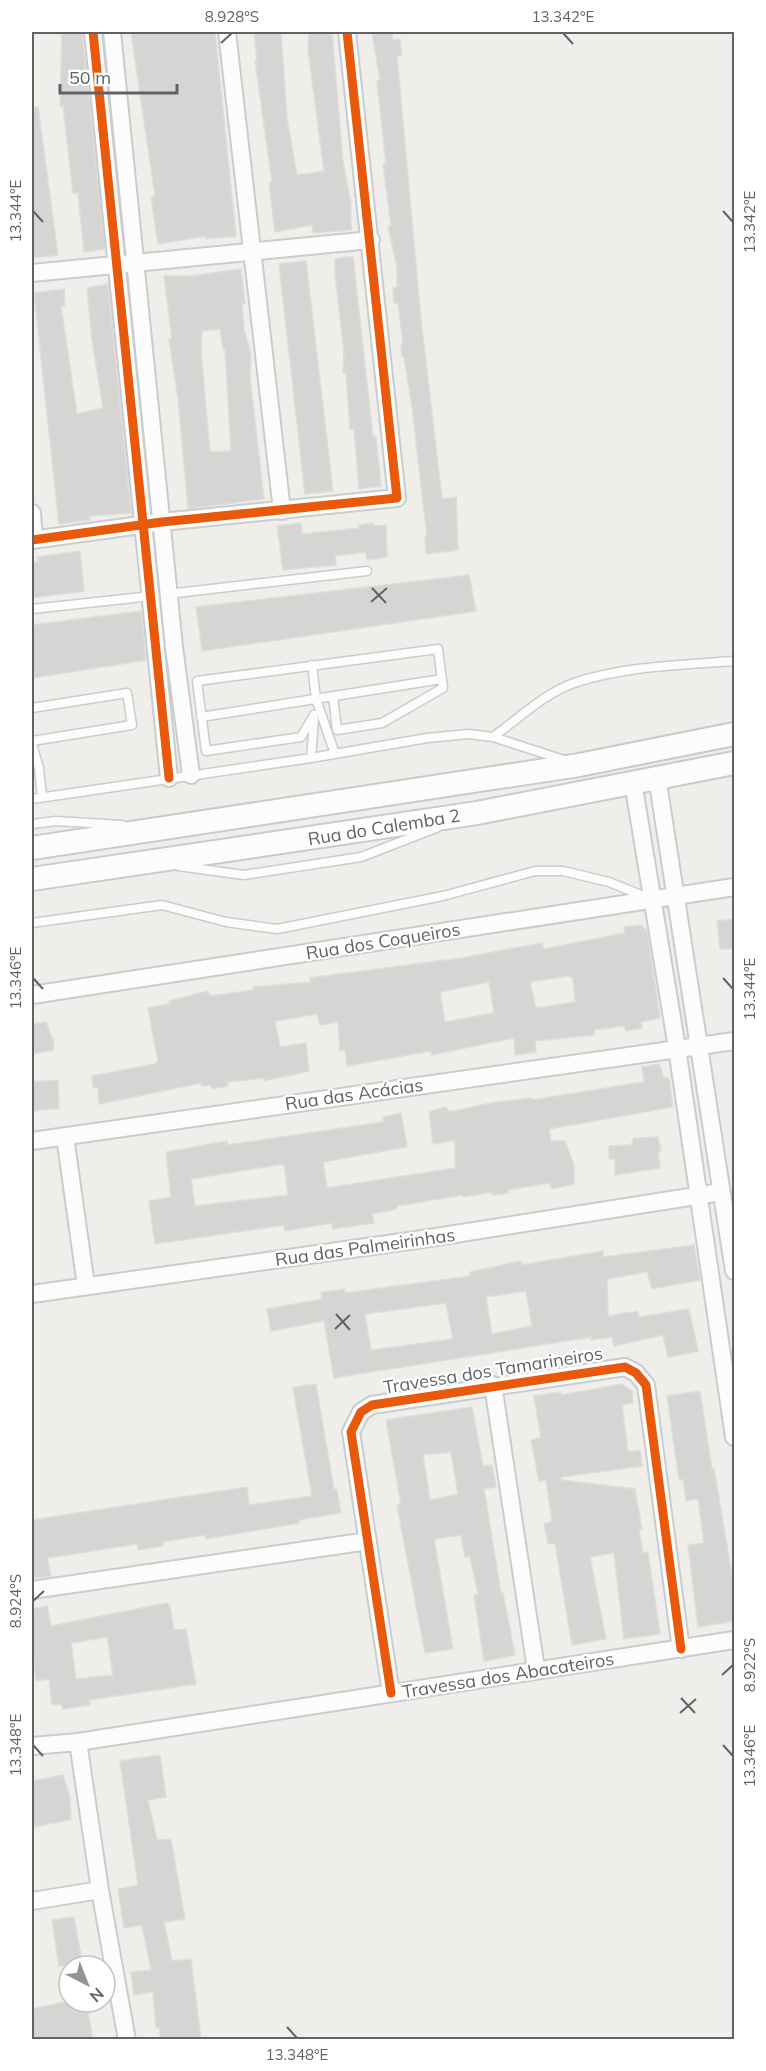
<svg xmlns="http://www.w3.org/2000/svg" width="766" height="2071" font-family="Mulish,sans-serif">
<style>
.building{fill:#d6d5d3;stroke:#deddd9;stroke-width:1.5;fill-rule:evenodd}
.lines{fill:none;stroke-linecap:round;stroke-linejoin:round}
.lane-casing{stroke:#cbcccc;stroke-width:11}
.street-casing{stroke:#cbcccc;stroke-width:20}
.secondary-casing{stroke:#cacacb;stroke-width:26}
.lane{stroke:#fdfcfc;stroke-width:8}
.street{stroke:#fdfcfc;stroke-width:16}
.secondary{stroke:#fdfcfc;stroke-width:22}
.cycleway-casing{stroke:#fff;stroke-width:13}
.cycleway{stroke:#e8590c;stroke-width:9}
.ticks{fill:none;stroke:#5f6368;stroke-width:2}
.labels{text-anchor:middle;dominant-baseline:central;stroke-width:4.5;stroke-linejoin:round;paint-order:stroke}
.street-label{font-size:18px;fill:#5f6368;stroke:#fff}
.neatline{fill:none;stroke:#5f6368;stroke-width:2}
.ticks-label{font-size:15px;text-anchor:middle;fill:#5f6368}
</style>
<rect width="100%" height="100%" fill="#efeeea"/>
<path class="building" d="M62 32H82L105 249 84 252 78 193H73L63 106H60Z
M131 32H215L236 236 206 239V236L158 244 151 197 155 196Z
M254 32H281L287 118 297 175 324 171 308 50 309 32H332L343 162 351 204V230L313 233 312 225 275 232 269 183 272 182 255 60H257Z
M372 32H392L393 40 400 39 402 55 397 56 421 320 442 499 456 497 458 550 426 554 425 537 427 536 412 407 404 357H402L401 345 403 344 398 303H394L393 288 397 287V268L388 226H391L383 164H386L377 81 380 80Z
M38 107 58 255 32 258V108Z
M345 257H353L373 437H376L381 486 359 489 354 429H350L346 373H343L344 353 335 274V259Z
M306 261 333 491 305 494 279 264Z
M241 269 245 303 242 304 244 329 251 354 250 378 264 499 188 509 178 398 169 339H172L164 276H192ZM220 329 223 349H225L231 451 210 452 201 352 202 331Z
M108 284 131 513 89 516 90 520 59 524 34 293 64 289 65 306H61L77 414 103 408 92 340 87 288Z
M301 523 302 534 359 528V525L373 523 374 526 386 525 387 557 367 560 366 552 335 556 336 565 283 570 277 526Z
M80 551 84 591 32 598V563L38 562 37 557Z
M469 575 476 611 202 651 196 607Z
M141 611 146 660 32 678V625Z
M735 919V948L720 949 717 921Z
M641 925 647 931 660 1018 641 1022 642 1028 626 1031 624 1026 594 1030V1035L535 1041 536 1052 515 1055 514 1038 431 1055V1051L347 1066 345 1050 340 1051 338 1022 320 1025 317 1014 275 1021 280 1047 306 1043 309 1071 264 1081V1078L228 1082V1086L212 1089 210 1085 202 1086 201 1083 99 1104 98 1087 93 1088 92 1076 155 1064 158 1061 148 1008 170 1004 169 1001 208 991 210 996 254 990 253 987 311 982 310 978 461 958 542 943 544 949 625 933 624 927ZM569 976 573 978 575 1002 536 1008 530 982ZM489 982 494 1013 445 1022 440 992Z
M46 1022 52 1038 54 1039 53 1050 32 1054V1024Z
M659 1064 664 1078H669L673 1107 549 1129 551 1141H565L574 1165V1184L552 1189 549 1183 508 1190 509 1193 492 1195V1192L463 1197 462 1195 397 1206V1209L372 1214 374 1223 333 1229 332 1223 285 1231 284 1225 155 1244 149 1201 171 1197 166 1152 227 1141V1145L383 1122V1117L401 1113 407 1147 323 1162 327 1188 455 1168V1140L433 1144 429 1111 446 1107 449 1112 491 1103 531 1098 532 1100 644 1082 642 1067ZM284 1164 288 1195 195 1206 191 1179Z
M58 1080 59 1108 32 1111V1082Z
M658 1137 661 1151 658 1152 660 1168 615 1175V1159H609V1146L631 1145 634 1138Z
M694 1245 700 1280 652 1289 647 1272 607 1279 608 1316 637 1311 639 1317 689 1309 698 1351 684 1354 668 1357 663 1335 614 1346 612 1337 591 1340V1337L334 1378 324 1321 271 1331 267 1309 322 1299 321 1292 345 1289V1293L470 1276V1272L521 1261 522 1265 603 1251V1257ZM526 1291 532 1326 492 1334 486 1297ZM446 1303 453 1339 371 1350 365 1314Z
M622 1384 632 1391 633 1403 622 1405 628 1452 640 1450 642 1466 561 1477V1480L635 1489 642 1529H639L643 1553 648 1552 660 1634 624 1639 614 1553 590 1557 606 1639 572 1645 555 1543 548 1544 544 1524 552 1521 546 1480 539 1481 531 1440 541 1438 534 1396 561 1392V1395Z
M307 1385H316L334 1489 337 1490 341 1513 299 1520V1523L206 1539 205 1535 163 1542V1546L138 1550 137 1544 47 1558 51 1576 32 1578V1520L247 1487 249 1505 312 1496 293 1388Z
M700 1391 712 1469H714L726 1539 735 1596V1621L698 1627 688 1545 704 1543 698 1499 686 1501 683 1479 679 1480 667 1396Z
M472 1407 483 1466 492 1465 496 1487 484 1489 501 1593H503L515 1655 484 1661 474 1595 478 1594 470 1556 465 1557 461 1535 434 1539 453 1649 425 1653 397 1505 401 1504 386 1420ZM451 1452 458 1494 430 1500 423 1455Z
M167 1603 170 1607 174 1630 186 1629 196 1684 89 1700 90 1705 63 1709 61 1704 52 1705 49 1679 36 1681 32 1649V1609L47 1606 51 1626ZM107 1637 113 1675 76 1679 71 1643Z
M160 1755 166 1797 148 1800 157 1840 171 1839 185 1919 164 1922 172 1961 191 1959 201 2040H161L159 2027 156 2028 153 1992 134 1995 131 1972 151 1970 142 1925 124 1928 118 1889 138 1885 120 1761Z
M63 1775 70 1798 71 1820 32 1827V1781Z
M74 1917 83 1966H59L52 1920Z
M64 2002H86L93 2040H32V2009Z"/>
<g class="lines">
<defs>
<path id="lane" d="M168 594 367 571
M32 609 152 596
M312 665 316 699 335 754
M32 708 127 693 132 725 32 741
M314 715 301 737 206 751 197 681 438 649 443 688 382 723 337 730 333 696
M201 717 442 679
M493 737C518 719 545 693 574 683 624 666 682 665 734 661
M32 744 39 768 42 797
M311 758 314 720
M32 799 311 758 427 738 468 734 493 737 564 760
M32 824 56 821 122 825
M178 866 244 875 361 857 436 828
M32 923 162 905 226 922 277 929 443 896 535 871H563L609 882 646 897"/>
<path id="street" d="M93 32 169 778
M112 32 174 647 191 775
M227 32 282 511
M32 273 371 240
M32 513 34 540
M32 540 162 522 397 498 347 32
M657 777 734 1271
M633 782 677 1048 734 1437
M32 995 734 887
M65 1136 86 1286
M32 1141 734 1041
M32 1294 423 1239 721 1192
M493 1385 536 1669
M32 1590 368 1541
M391 1693 351 1432 361 1412 372 1405 625 1367 636 1373 646 1385 681 1649
M78 1742 100 1890 127 2040
M32 1746 78 1742 734 1640
M32 1901 100 1890"/>
<path id="secondary" d="M32 848 579 765 734 734
M32 879 477 813 734 763"/>
</defs>
<use href="#lane" class="lane-casing"/>
<use href="#street" class="street-casing"/>
<use href="#secondary" class="secondary-casing"/>
<use href="#lane" class="lane"/>
<use href="#street" class="street"/>
<use href="#secondary" class="secondary"/>
<defs>
<path id="cycleway" d="M93 32 169 778
M32 540 162 522 397 498 347 32
M391 1693 351 1432 361 1412 372 1405 625 1367 636 1373 646 1385 681 1649"/>
</defs>
<use href="#cycleway" class="cycleway-casing"/>
<use href="#cycleway" class="cycleway"/>
</g>
<path class="ticks" d="M563 33 573 44M221 43 232 33M33 211 43 222M723 211 733 222M372 588 386 603M371 602 387 588M33 978 43 989M723 978 733 989M336 1314 350 1330M335 1329 350 1315M33 1601 44 1591M722 1675 733 1665M681 1698 695 1713M680 1713 696 1699M33 1745 43 1756M723 1745 733 1756M287 2027 297 2038"/>
<g class="labels">
<g class="street-label">
<text transform="translate(384 827) rotate(-9)">Rua do Calemba 2</text>
<text transform="translate(383 941) rotate(-9)">Rua dos Coqueiros</text>
<text transform="translate(354 1094) rotate(-8)">Rua das Acácias</text>
<text transform="translate(365 1247) rotate(-8)">Rua das Palmeirinhas</text>
<text transform="translate(493 1370) rotate(-9)">Travessa dos Tamarineiros</text>
<text transform="translate(508 1675) rotate(-9)">Travessa dos Abacateiros</text>
</g>
</g>
<rect width="766" height="2071" fill="none" stroke="#ffffff" stroke-width="66"/>
<g transform="translate(87 1984) rotate(138)"><circle r="28" fill="#ffffff" stroke="#bfc1c3" stroke-width="1.5"/>
<path d="M0-4.5L10 22L0 15L-10 22Z" fill="#919496"/>
<text y="-9" font-size="16" font-weight="bold" text-anchor="middle" fill="#5f6368">N</text>
</g>
<path d="M60 84v9h117v-9" fill="none" stroke="#5f6368" stroke-width="3"/>
<text x="69" y="84" font-size="18" fill="#5f6368" stroke="#ffffff" stroke-width="4.5" paint-order="stroke">50 m</text>
<rect x="33" y="33" width="700" height="2005" class="neatline"/>
<g class="ticks-label">
<text x="232" y="22">8.928°S</text>
<text x="563" y="22">13.342°E</text>
<text transform="translate(16 211) rotate(-90)" y="5">13.344°E</text>
<text transform="translate(750 222) rotate(-90)" y="5">13.342°E</text>
<text transform="translate(16 978) rotate(-90)" y="5">13.346°E</text>
<text transform="translate(750 989) rotate(-90)" y="5">13.344°E</text>
<text transform="translate(16 1601) rotate(-90)" y="5">8.924°S</text>
<text transform="translate(750 1665) rotate(-90)" y="5">8.922°S</text>
<text transform="translate(16 1745) rotate(-90)" y="5">13.348°E</text>
<text transform="translate(750 1756) rotate(-90)" y="5">13.346°E</text>
<text x="297" y="2060">13.348°E</text>
</g>
</svg>
